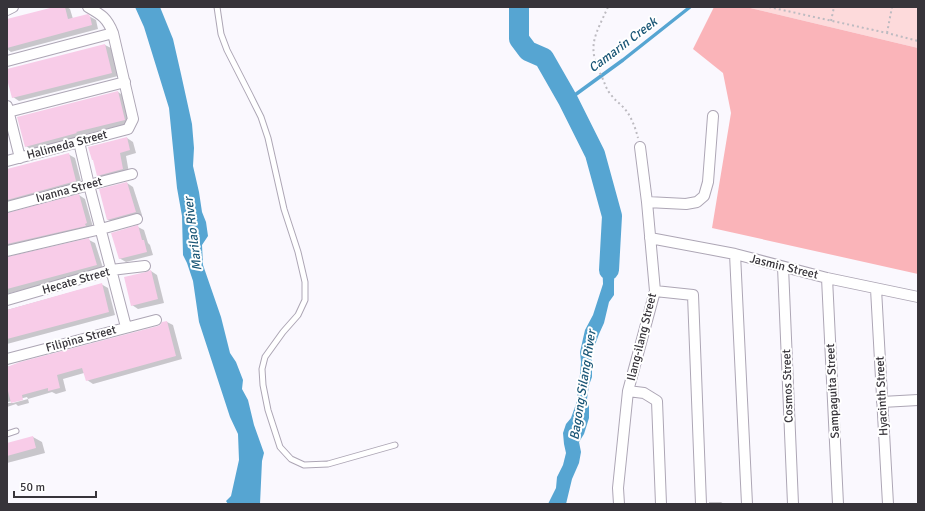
<svg xmlns="http://www.w3.org/2000/svg" width="925" height="511" font-family="Signika,sans-serif">
<style>
.green{fill:#fddadb}
.forest{fill:#fab4b9}
.water{fill:#56a5d2}
.shadow{fill:#0003}
.lines{fill:none;stroke-linecap:round;stroke-linejoin:round}
.stream{stroke:#56a5d2;stroke-width:3.5}
.river{stroke:#56a5d2;stroke-width:20}
.building{fill:#f8cce8}
.lane-casing{stroke:#ada6b5;stroke-width:7}
.street-casing{stroke:#ada6b5;stroke-width:12}
.path{stroke:#bdbbc1;stroke-width:2;stroke-dasharray:2 3;stroke-linecap:butt}
.lane{stroke:#fff;stroke-width:5}
.street{stroke:#fff;stroke-width:10}
.labels{text-anchor:middle;dominant-baseline:central;stroke-width:4;stroke-linejoin:round;paint-order:stroke}
.street-label{font-size:12px;fill:#37343a;stroke:#fff}
.water-label{font-size:13px;font-style:italic;fill:#1a5676;stroke:#fff}
</style>
<rect width="100%" height="100%" fill="#faf8fe"/>
<path class="green" d="M746 7H918V48Z"/>
<path class="forest" d="M714 7H746L918 48V274L712 228 731 113 723 73 693 49Z"/>
<path class="water" d="M135 7H160L173 39 181 74 192 124 194 148 193 166 199 192 202 212 206 222 208 236 202 245 203 265 221 317 230 353 236 362 243 380 242 389 248 400 254 425 264 453 262 461 260 504H228L226 501 231 496 239 460 238 434 230 417 199 322 193 281 187 263 183 255 182 216 177 188 169 108 144 27Z
M604 242 616 243 614 282V295L609 302 604 323 599 334 592 353V377L589 385 587 399 589 406V418L584 434 579 442 581 452 579 463 572 479 566 504H548L556 488 557 477 563 465 566 453 564 444 563 433 566 424 571 418 576 404 579 386 581 362 580 352 585 330 593 315 603 284 602 256Z"/>
<path class="shadow" d="M58 7H67L70 9 73 19 87 15 96 20 98 29 11 52 7 49V20Z
M105 45 111 48 118 76 19 101 13 97 7 76V70Z
M118 92 124 96 131 123 82 135V137L32 150 26 146Z
M127 138 133 142 136 153 126 156 129 173 104 179 98 176Z
M68 154 75 158 82 185 12 204 7 202V170Z
M127 183 133 187 142 215 115 223 108 220 101 190Z
M79 195 85 199 93 227 7 252V215Z
M138 227 144 230 148 243 150 245 153 255 126 262 119 258Z
M89 240 95 243 103 268 7 294V257Z
M151 271 157 275 164 303 138 309 132 305Z
M101 284 108 288 115 315 7 344V310Z
M167 322 173 325 182 359 93 384 87 380 84 373 63 379 66 391 56 394 52 392 28 399 27 397 8 402V403H13L28 399 29 403 18 406 16 404 7 407V367L158 327Z
M33 437 42 442 45 453 7 463V444Z
M709 502H721L724 504H709Z"/>
<g class="lines">
<path class="stream" d="M568 100 623 60 690 7"/>
<path class="river" d="M519 7V39L528 51 544 58 568 100 595 154 612 216 609 270"/>
</g>
<path class="building" d="M54 7H65L68 19 88 14 90 16 92 25 7 48V19Z
M105 44 112 73 12 98 7 79V69Z
M118 91 125 120 76 132 77 133 25 147 17 117Z
M127 137 130 150 120 153 123 169 97 176 93 160H92L88 147Z
M69 153 76 181 7 200V169Z
M127 182 136 212 107 220 99 189Z
M79 194 87 223 85 224 86 226 7 244V213Z
M138 225 142 240H144L147 252 119 259 111 233Z
M89 238 97 265 7 289V257Z
M151 270 158 299 131 306 124 277 146 272Z
M102 283 109 312 7 339V310Z
M167 321 176 356 86 381 82 368 57 375 60 388 48 391V388L22 395 23 400 11 403 7 387V367L20 362 158 326 160 325 162 322Z
M33 436 36 448 7 456V443Z"/>
<g class="lines">
<defs>
<path id="lane" d="M217 7 221 34 227 50 250 95 261 117 268 138 284 209 298 252 305 282V300L298 315 283 332 265 357 262 369 263 385 268 410 280 447 291 459 304 465 328 464 395 445
M7 434 16 431"/>
<path id="street" d="M7 10 13 7
M7 61 113 33
M7 106 20 158
M8 112 125 82
M79 142 89 185 126 327
M7 161 128 129 133 119 113 33C107 18 102 15 88 7
M647 202 686 204 697 202 704 196 708 182 713 116
M7 207 89 185 132 174
M650 238 735 254 827 278 918 297
M7 251 101 229 137 219
M735 254 747 504
M783 267 793 504
M827 278 838 504
M876 289 888 504
M655 291 693 295 701 504
M7 300 111 270 145 266
M7 359 156 320
M628 391 644 393 657 401 661 504
M882 402 918 400
M619 504 618 488 628 391 655 291 647 202 640 147"/>
</defs>
<use href="#lane" class="lane-casing"/>
<use href="#street" class="street-casing"/>
<path class="path" d="M608 7C595 36 586 46 602 77 605 84 607 91 612 96 615 100 618 102 621 105 630 113 635 126 638 138
M769 7 887 33 918 41
M831 21 834 7
M887 33 892 7"/>
<use href="#lane" class="lane"/>
<use href="#street" class="street"/>
</g>
<g class="labels">
<g class="street-label">
<text transform="translate(67 145) rotate(-15)">Halimeda Street</text>
<text transform="translate(69 190) rotate(-15)">Ivanna Street</text>
<text transform="translate(784 267) rotate(14)">Jasmin Street</text>
<text transform="translate(76 281) rotate(-16)">Hecate Street</text>
<text transform="translate(642 337) rotate(-76)">Ilang-ilang Street</text>
<text transform="translate(81 339) rotate(-15)">Filipina Street</text>
<text transform="translate(788 386) rotate(-92)">Cosmos Street</text>
<text transform="translate(833 391) rotate(-93)">Sampaguita Street</text>
<text transform="translate(882 396) rotate(-93)">Hyacinth Street</text>
</g>
<g class="water-label">
<text transform="translate(623 45) rotate(-37)">Camarin Creek</text>
<text transform="translate(193 234) rotate(-97)">Marilao River</text>
<text transform="translate(583 385) rotate(-81)">Bagong Silang River</text>
</g>
</g>
<rect width="925" height="511" fill="none" stroke="#37343a" stroke-width="16"/>
<path d="M14 491v6h82v-6" fill="none" stroke="#37343a" stroke-width="2"/>
<text x="20" y="491" font-size="12" fill="#37343a" stroke="#ffffff" stroke-width="3" paint-order="stroke">50 m</text>
</svg>
